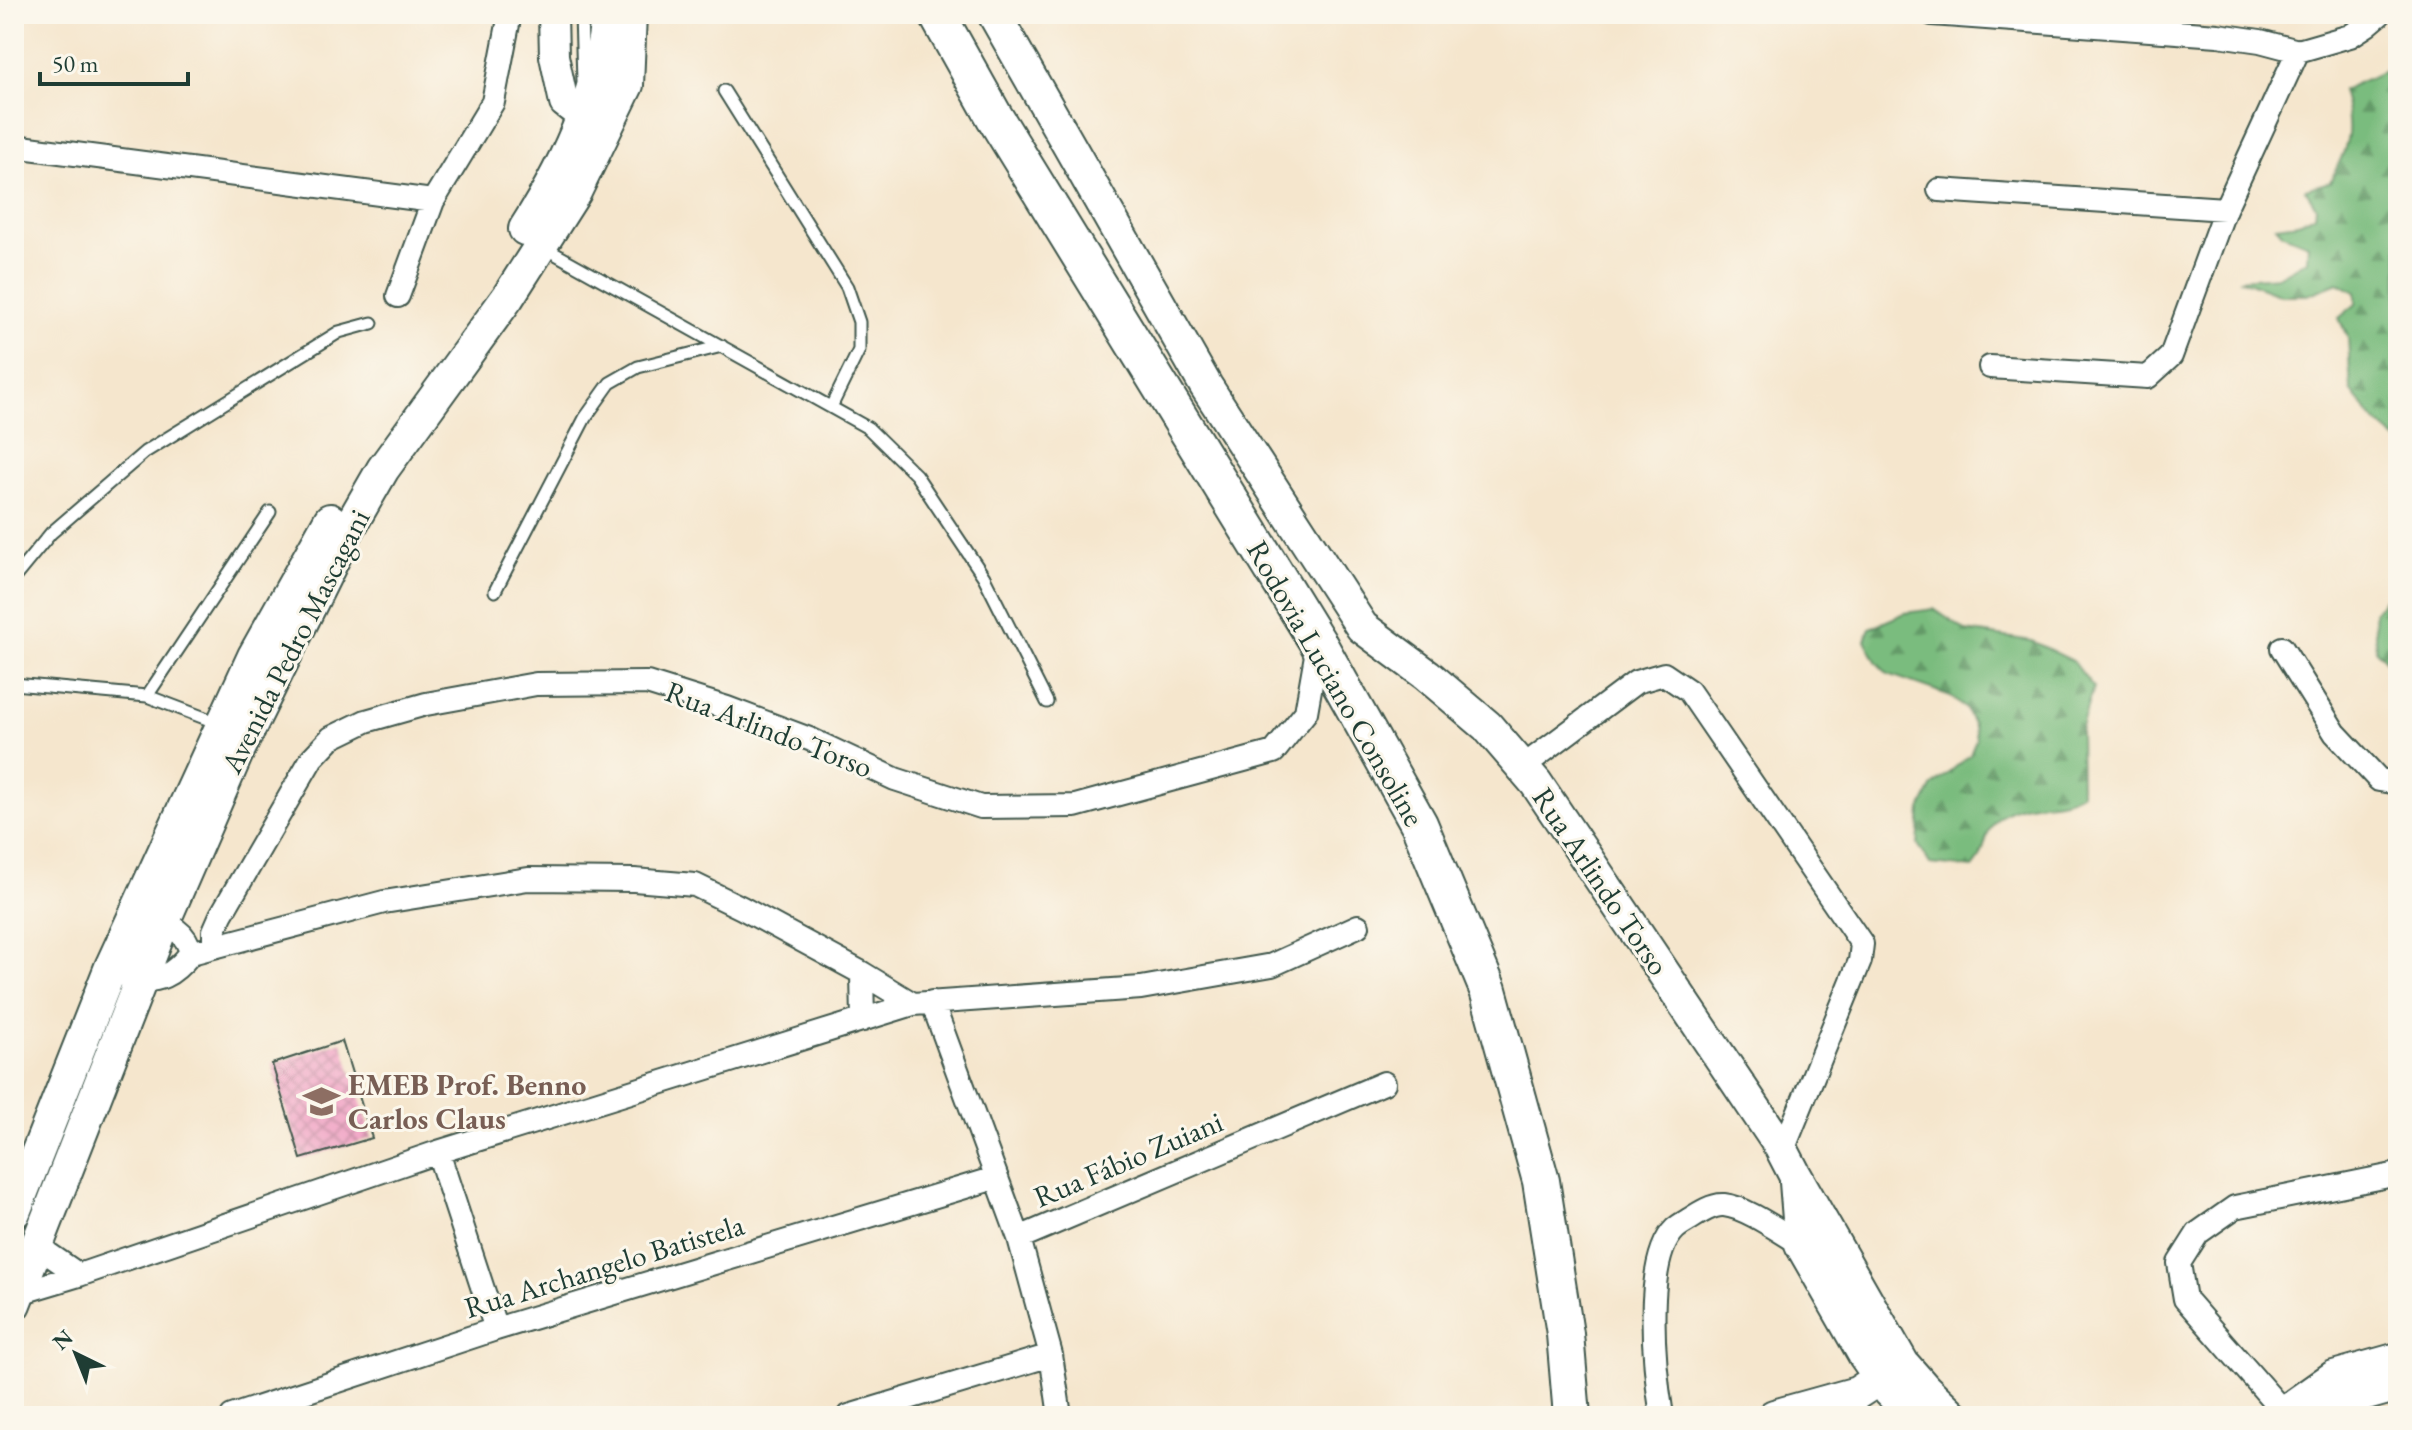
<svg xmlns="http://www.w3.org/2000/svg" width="2412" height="1430" font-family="'EB Garamond',serif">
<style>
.forest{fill:url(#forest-firs);stroke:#4c7c59;stroke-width:2}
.building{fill:url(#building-cross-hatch)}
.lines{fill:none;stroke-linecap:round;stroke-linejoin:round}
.service-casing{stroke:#3f564b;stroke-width:15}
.minor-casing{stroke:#3f564b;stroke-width:26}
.tertiary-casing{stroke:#3f564b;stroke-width:32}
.secondary-casing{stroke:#3f564b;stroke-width:36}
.primary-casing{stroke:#3f564b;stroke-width:40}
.service{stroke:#fff;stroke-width:11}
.minor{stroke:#fff;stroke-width:22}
.tertiary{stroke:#fff;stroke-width:28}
.secondary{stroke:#fff;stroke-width:32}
.primary{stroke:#fff;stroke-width:36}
.labels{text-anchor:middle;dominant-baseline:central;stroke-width:6;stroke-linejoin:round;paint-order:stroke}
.street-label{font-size:30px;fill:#1f3d34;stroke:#fbf7ec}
.education-label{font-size:30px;font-weight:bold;fill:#785e54;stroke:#fbf7ec;text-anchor:start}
</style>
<defs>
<pattern id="forest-firs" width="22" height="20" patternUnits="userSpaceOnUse" patternTransform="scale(2)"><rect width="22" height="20" fill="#7abc7e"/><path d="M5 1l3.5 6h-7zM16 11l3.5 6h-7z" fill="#639a68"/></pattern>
<pattern id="building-cross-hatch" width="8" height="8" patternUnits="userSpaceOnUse" patternTransform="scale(2)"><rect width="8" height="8" fill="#f09ec2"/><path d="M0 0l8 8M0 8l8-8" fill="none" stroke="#c2829e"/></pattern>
</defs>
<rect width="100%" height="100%" fill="#fbf7ec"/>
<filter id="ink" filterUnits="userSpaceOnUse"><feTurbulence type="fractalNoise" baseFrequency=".0125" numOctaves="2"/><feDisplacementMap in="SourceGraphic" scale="16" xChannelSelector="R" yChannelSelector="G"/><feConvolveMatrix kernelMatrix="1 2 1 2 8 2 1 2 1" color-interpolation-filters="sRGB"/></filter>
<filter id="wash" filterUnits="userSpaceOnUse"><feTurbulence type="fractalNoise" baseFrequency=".006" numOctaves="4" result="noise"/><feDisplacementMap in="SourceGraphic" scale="32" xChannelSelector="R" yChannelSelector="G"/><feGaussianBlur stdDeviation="1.8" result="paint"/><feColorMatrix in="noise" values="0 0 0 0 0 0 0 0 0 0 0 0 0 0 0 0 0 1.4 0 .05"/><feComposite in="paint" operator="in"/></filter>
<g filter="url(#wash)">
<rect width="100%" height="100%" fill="#f5e6cd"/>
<path class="forest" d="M2398 65V441L2373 419 2351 390 2348 338 2339 318 2356 304V292L2338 283 2307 295H2281L2239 279 2279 276 2307 260 2308 244 2283 234 2276 226 2298 223 2315 215 2316 206 2305 189 2330 182C2349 143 2354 133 2342 90Z
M2398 582V674L2376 650 2374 612Z
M1934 609 1966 631 2032 641 2073 661 2093 687 2080 731 2081 793C2058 808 2027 798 2003 814 1982 829 1988 852 1973 868L1930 864 1918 844 1921 810 1932 787 1970 755 1976 739 1974 726 1966 709 1951 696 1888 674 1877 663 1865 640 1870 628 1905 613Z"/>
<g id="blocks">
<path class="building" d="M342 1041 372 1138 301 1159 272 1064Z"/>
</g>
</g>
<g filter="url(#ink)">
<use href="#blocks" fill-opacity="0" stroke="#3f564b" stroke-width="2"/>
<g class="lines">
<defs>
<path id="service" d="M581 14 583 81
M724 91 847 287 859 322V350L831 407
M543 247 868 428 916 475 984 577 1047 702
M14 578 51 533 145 452 339 332 372 323
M495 591 585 418 610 383 638 367 722 346
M14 684 147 696 218 723
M147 696 270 512"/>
<path id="minor" d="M1932 14 2218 35 2260 41 2298 51 2350 36 2367 25 2380 14
M14 146 433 201
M1939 190 2225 209
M398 296 433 201 493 102 510 14
M1990 367 2148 377 2171 356 2225 209 2298 51
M2282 648 2335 733 2379 780 2398 783
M1521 768 1636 682 1664 674 1689 691 1862 944 1860 961 1783 1150
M152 920C172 926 186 931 191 953
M214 946V931L221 915 312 758 331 738 366 721 426 704 536 684 647 683 727 708 812 740 895 779 981 807 1075 806 1274 752 1306 712 1318 644
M862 973 863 1020
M128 977C158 986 174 974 191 953L384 902 528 879 634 880 695 885 742 908 862 973 913 1004
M932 1002 1019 1238
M438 1152 496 1329
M37 1246 79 1275
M19 1293 79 1275 438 1152 913 1004 1141 988 1272 965 1358 926
M232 1416 496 1329 995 1178
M849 1416 1051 1355
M1060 1416 1051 1355 1019 1238 1384 1083
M1662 1416C1655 1373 1642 1261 1675 1229 1679 1225 1685 1222 1690 1219 1699 1213 1713 1204 1724 1205 1746 1207 1782 1233 1801 1244
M2287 1416 2185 1299 2179 1263 2198 1233 2235 1207 2398 1174"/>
<path id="tertiary" d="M553 14 554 56 564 103 582 117"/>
<path id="secondary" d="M994 14 1206 386 1362 627 1427 675 1487 726 1536 783 1780 1146 1795 1175 1903 1364 1925 1389 1953 1416
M525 229C566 165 601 91 607 14
M1796 1182 1801 1244 1865 1356 1890 1392 1913 1416
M14 1212 111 967 254 656 330 520
M14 1304 163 923 236 755 345 535 383 469 508 297 575 192 627 85 630 14
M1774 1416 1857 1393 1897 1367
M2279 1416 2334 1377 2398 1359
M2321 1416 2352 1398 2398 1385"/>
<path id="primary" d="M937 14 994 116 1318 643 1419 824 1488 990 1541 1181 1565 1334 1572 1416"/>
</defs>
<use href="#service" class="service-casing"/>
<use href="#minor" class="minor-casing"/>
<use href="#tertiary" class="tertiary-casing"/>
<use href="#secondary" class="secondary-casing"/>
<use href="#primary" class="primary-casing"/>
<use href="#service" class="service"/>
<use href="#minor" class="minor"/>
<use href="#tertiary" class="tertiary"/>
<use href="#secondary" class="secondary"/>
<use href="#primary" class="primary"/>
</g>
</g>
<defs>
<symbol id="school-bare" viewBox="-9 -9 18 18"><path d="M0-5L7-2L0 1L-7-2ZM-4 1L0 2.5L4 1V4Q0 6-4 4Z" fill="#8d6e63" stroke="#fbf7ec" stroke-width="2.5" paint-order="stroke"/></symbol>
</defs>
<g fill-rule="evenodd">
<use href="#school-bare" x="296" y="1076" width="51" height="51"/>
</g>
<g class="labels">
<g class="street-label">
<text transform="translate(295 641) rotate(-63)">Avenida Pedro Mascagani</text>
<text transform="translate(1336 683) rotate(60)">Rodovia Luciano Consoline</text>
<text transform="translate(769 729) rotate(21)">Rua Arlindo Torso</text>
<text transform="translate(1601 881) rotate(56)">Rua Arlindo Torso</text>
<text transform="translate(1128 1159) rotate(-23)">Rua Fábio Zuiani</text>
<text transform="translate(604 1266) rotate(-17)">Rua Archangelo Batistela</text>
</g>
<g class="education-label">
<text x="348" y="1084">EMEB Prof. Benno<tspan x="348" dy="34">Carlos Claus</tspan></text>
</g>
</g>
<rect width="2412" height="1430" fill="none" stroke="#fbf7ec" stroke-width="48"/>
<g transform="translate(76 1354) rotate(317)" stroke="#fbf7ec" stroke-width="6" paint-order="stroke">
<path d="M0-6L14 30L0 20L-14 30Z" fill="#1f3d34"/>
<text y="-12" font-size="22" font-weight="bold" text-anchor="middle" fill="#1f3d34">N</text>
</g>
<path d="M40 72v12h148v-12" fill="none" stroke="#1f3d34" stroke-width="4"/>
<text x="52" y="72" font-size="24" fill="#1f3d34" stroke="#fbf7ec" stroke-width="6" paint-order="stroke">50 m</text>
</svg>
